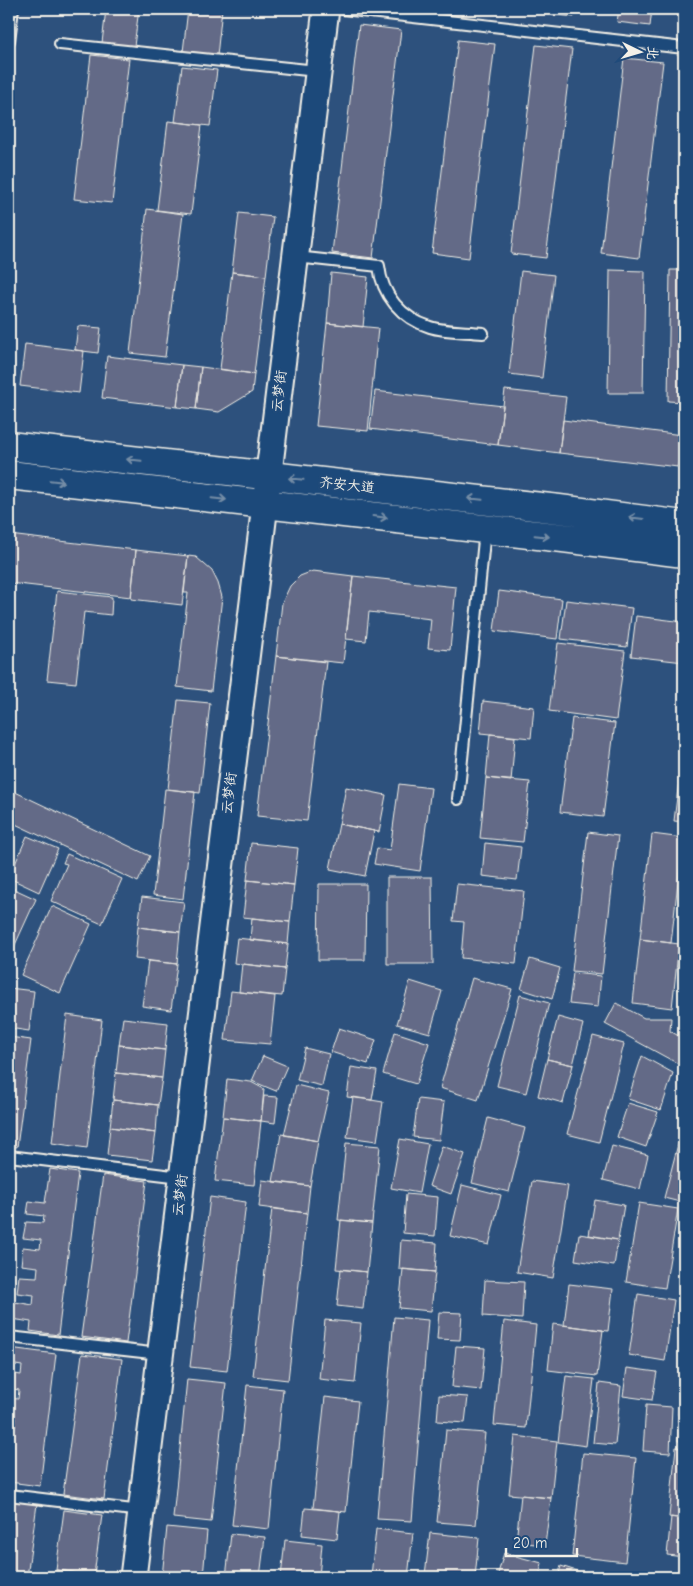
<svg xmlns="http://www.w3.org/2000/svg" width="693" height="1586" font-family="'Comic Neue','LXGW WenKai TC',sans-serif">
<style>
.building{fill:#636b87;stroke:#f4f1e8}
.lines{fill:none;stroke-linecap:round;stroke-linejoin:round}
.service-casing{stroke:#f4f1e8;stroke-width:14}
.tertiary-casing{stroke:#f4f1e8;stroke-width:29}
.secondary-casing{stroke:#f4f1e8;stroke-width:31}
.service{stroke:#1f4a7a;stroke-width:10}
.tertiary{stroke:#1f4a7a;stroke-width:25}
.secondary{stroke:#1f4a7a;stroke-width:28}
.oneway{stroke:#748da6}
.labels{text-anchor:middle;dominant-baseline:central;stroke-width:5;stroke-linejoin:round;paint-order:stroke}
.street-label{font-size:14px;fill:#f4f1e8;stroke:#1f4a7a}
</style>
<rect width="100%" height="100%" fill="#2d517d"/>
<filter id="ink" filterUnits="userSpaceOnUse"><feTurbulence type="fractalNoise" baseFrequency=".02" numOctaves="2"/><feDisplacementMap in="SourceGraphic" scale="10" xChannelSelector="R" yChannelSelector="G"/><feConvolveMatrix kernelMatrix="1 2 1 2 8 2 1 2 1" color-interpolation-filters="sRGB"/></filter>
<g filter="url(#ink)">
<path class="building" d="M106 9H139L134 46 102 43Z
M188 9H222L217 56 183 52Z
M535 9H575L574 17 535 12Z
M619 9H652L650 26 617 22Z
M359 25 401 30 373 258 332 253Z
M458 40 495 44 469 258 432 253Z
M536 45 572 49 546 258 511 254Z
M91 55 129 59 112 203 74 199Z
M624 58 663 62 639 258 601 253Z
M182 66 217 70 210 126 175 122Z
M168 121 202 125 191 214 157 210Z
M147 209 183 214 165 357 130 353Z
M239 213 273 217 266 276 232 272Z
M610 270 645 271 643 393H608Z
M670 270H684V402L668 401Z
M521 271 554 275 542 378 509 374Z
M232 272 266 276 254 374 220 369Z
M331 273 368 277 363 327 327 323Z
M327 323 378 328 368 431 316 426Z
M78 326 101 328 98 353 75 350Z
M25 344 84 351 79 393 20 386Z
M107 356 182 365 177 407 102 398Z
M182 365 201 367 196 409 177 407Z
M201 367 254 374 252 392 219 412 196 409Z
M505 390 566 397 559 453 498 445Z
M375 391 503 406 498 445 370 429Z
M563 420 682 435 678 467 559 453Z
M681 443H684V468L678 467Z
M9 535 136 550 131 597 9 583Z
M136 550 188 556 182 605 131 599Z
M188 556 196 557 212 571 218 583 222 597 211 691 177 687 188 593H184Z
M313 571 353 576 343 663 276 656 282 603 290 586 300 576Z
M353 576 456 587 450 650 428 648 431 619 369 612 366 641 346 639Z
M57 591 112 597 111 615 84 612 76 683 47 680Z
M499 591 562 599 557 639 494 631Z
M566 600 632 608 627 647 561 639Z
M636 616 684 622V662L631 656Z
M558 643 625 651 616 720 549 711Z
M276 656 326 662 307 821 257 816Z
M178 700 210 703 200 793 168 789Z
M483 701 534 707 531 738 480 733Z
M572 718 615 723 603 817 560 812Z
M490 734 515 737 511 781 486 778Z
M684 740V822L674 821Z
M486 778 530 782 523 842 480 838Z
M399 784 431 788 420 871 374 864 377 848 390 850Z
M346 787 386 795 379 832 339 824Z
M9 789 150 856 138 882 9 821Z
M165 789 195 792 183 899 153 895Z
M339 824 374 831 365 876 330 869Z
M588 832 618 836 602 974 572 971Z
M652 834 683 838 671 943 640 939Z
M27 836 58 849 39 892 9 878Z
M251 843 298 848 294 885 247 880Z
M485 843 521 847 517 880 482 876Z
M67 854 122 879 102 924 51 901 67 864 63 863Z
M387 877H432L433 964H387Z
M247 880 294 885 290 922 243 917Z
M319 884H366L365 960H318Z
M457 884 524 891 516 964 461 958 464 922 453 921Z
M10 887 36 899 9 958V889Z
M142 897 184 902 180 932 138 927Z
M52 906 91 924 60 993 21 975Z
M252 918 290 922 288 944 250 940Z
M138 927 180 932 177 964 135 959Z
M237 938 288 944 285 969 234 963Z
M640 939 679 944 672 1008 633 1003Z
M530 959 560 968 552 999 521 989Z
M148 961 177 964 171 1010 142 1006Z
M242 964 285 969 282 996 239 992Z
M573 973 601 976 598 1007 569 1004Z
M472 978 512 989 478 1100 440 1088Z
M410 981 442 991 430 1033 397 1024Z
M9 988 34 991 29 1031 9 1028Z
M231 991 275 996 270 1044 225 1040Z
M520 995 549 1003 526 1093 497 1086Z
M616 1003 644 1018H671L670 1031 684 1039V1067L605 1024Z
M67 1015 102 1020 87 1148 52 1143Z
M558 1017 583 1024 573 1065 547 1059Z
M123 1018 168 1023 165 1050 119 1045Z
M339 1028 376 1040 368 1064 331 1052Z
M395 1032 429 1043 416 1084 383 1074Z
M593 1036 624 1044 599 1142 567 1134Z
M9 1037 31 1040 17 1147 9 1146Z
M119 1045 165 1050 162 1078 116 1073Z
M305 1048 329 1054 322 1086 297 1080Z
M263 1056 287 1066 276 1091 252 1081Z
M642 1056 673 1073 661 1110 628 1099Z
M547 1059 573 1065 563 1103 538 1096Z
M351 1067 377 1071 372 1100 347 1097Z
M116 1073 162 1078 158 1105 113 1100Z
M227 1079 251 1082 264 1089 261 1121 223 1117Z
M296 1085 329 1093 318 1141 284 1135Z
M264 1096 278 1097 275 1123 261 1121Z
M353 1097 383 1102 377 1141 347 1137Z
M418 1099 444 1102 439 1140 413 1137Z
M113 1100 158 1105 156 1133 110 1127Z
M628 1103 658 1112 646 1147 617 1137Z
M223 1117 261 1121 254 1185 215 1181Z
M488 1118 525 1128 509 1192 472 1183Z
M683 1125H684V1203L664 1198Z
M110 1127 156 1133 152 1160 107 1155Z
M281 1134 318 1141 310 1186 273 1182Z
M400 1139 428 1144 419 1193 391 1188Z
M346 1143 380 1146 372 1223 338 1220Z
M442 1146 465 1154 451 1194 429 1186Z
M612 1146 648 1155 640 1189 603 1180Z
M9 1164H12L9 1190Z
M50 1169 78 1173 58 1335 30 1331 31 1322 12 1319 15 1302 33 1305 34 1295 17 1293 19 1276 37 1277 38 1267 21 1265 23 1247 40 1249 41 1240 23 1238 26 1222 43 1223 44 1216 27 1214 29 1201 45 1203Z
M103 1175 147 1181 126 1343 81 1337Z
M262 1180 310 1186 307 1213 259 1207Z
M532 1181 568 1186 553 1278 517 1272Z
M462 1185 501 1195 489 1245 450 1236Z
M406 1194 438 1197 435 1236 403 1233Z
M210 1197 246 1202 227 1371 190 1367Z
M595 1200 624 1205 618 1240 589 1235Z
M639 1203 678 1209 665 1288 626 1282Z
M272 1208 307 1213 288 1380 253 1376Z
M341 1220 372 1223 367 1272 336 1269Z
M579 1234 618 1240 614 1266 575 1260Z
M401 1240 437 1243 435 1272 399 1269Z
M341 1269 367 1272 363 1309 337 1306Z
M403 1269 435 1272 431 1311 399 1308Z
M485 1280 524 1282 522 1319 483 1316Z
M569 1284 613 1289 608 1331 564 1325Z
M638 1294 674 1300 665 1361 629 1355Z
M439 1312 462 1313 460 1340 437 1339Z
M394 1317 428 1320 412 1521 377 1519Z
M325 1320 361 1323 355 1383 319 1379Z
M504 1321 536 1325 526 1428 494 1425Z
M553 1324 603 1330 597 1376 548 1370Z
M456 1346 485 1348 481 1390 452 1387Z
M9 1348 56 1354 40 1486 9 1482V1456H11L13 1444H9V1426L15 1427 16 1418 9 1417V1398L18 1399 19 1390 9 1388V1373L21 1375 22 1366 9 1364Z
M82 1354 122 1359 104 1499 63 1494Z
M627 1368 657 1372 652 1400 623 1396Z
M680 1371H684V1415H678Z
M566 1376 594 1379 586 1446 558 1442Z
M187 1379 226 1383 211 1522 173 1518Z
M599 1383 621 1386 615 1445 593 1443Z
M247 1385 283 1389 269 1529 232 1525Z
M439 1395 468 1397 465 1423 437 1421Z
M325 1397 358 1401 346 1512 313 1508Z
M646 1405 672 1407 670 1453 643 1451Z
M679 1415H684V1441H678Z
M446 1430 485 1433 476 1525 437 1522Z
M515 1436 557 1441 551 1498 509 1494Z
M676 1447 684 1448V1519L669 1517Z
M583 1453 636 1458 625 1562 572 1556Z
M521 1495 551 1498 545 1545 516 1542Z
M9 1501 37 1504 27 1577H9Z
M305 1508 340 1511 337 1539 302 1535Z
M64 1510 102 1515 94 1575 56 1570Z
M671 1517 684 1519V1557L667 1555Z
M167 1527 207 1531 203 1577H162Z
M376 1529 413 1533 408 1577 371 1576Z
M430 1533 479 1538 475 1577 425 1575Z
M231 1534 265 1537 260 1577H226Z
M285 1540 322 1544 319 1577H281Z
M504 1553 542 1563 539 1577H497Z
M561 1566 595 1577H558Z
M56 1570 88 1574V1577H55Z"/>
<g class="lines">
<defs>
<path id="service" d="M343 9 684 48
M9 41 13 9
M60 44 317 71
M296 257 379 266C382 295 401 318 430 327 445 332 467 331 483 333
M458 799 485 530
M9 1156 181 1177
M9 1337 160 1354
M9 1495 141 1511"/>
<path id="tertiary" d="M133 1577 326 9"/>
<path id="secondary" d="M9 446 559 509 684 525
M9 475 555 537 684 553"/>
</defs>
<use href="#service" class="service-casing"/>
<use href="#tertiary" class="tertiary-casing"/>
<use href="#secondary" class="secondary-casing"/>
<use href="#service" class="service"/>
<use href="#tertiary" class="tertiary"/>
<use href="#secondary" class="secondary"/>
</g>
<defs><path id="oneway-shaft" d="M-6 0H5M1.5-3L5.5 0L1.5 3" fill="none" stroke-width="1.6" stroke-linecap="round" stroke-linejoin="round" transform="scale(1.25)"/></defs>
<g class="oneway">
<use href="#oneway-shaft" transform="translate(134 460) rotate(-174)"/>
<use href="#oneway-shaft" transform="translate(296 479) rotate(-174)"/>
<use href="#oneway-shaft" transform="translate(57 481) rotate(6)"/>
<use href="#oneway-shaft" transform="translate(219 499) rotate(6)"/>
<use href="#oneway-shaft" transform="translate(475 499) rotate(-174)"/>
<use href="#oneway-shaft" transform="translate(380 517) rotate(7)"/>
<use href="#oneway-shaft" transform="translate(636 518) rotate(-173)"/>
<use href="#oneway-shaft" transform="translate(542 536) rotate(6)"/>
</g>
</g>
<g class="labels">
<g class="street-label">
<text transform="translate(279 391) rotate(-83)">云梦街</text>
<text transform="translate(347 485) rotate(6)">齐安大道</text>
<text transform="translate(229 793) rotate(-83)">云梦街</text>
<text transform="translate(180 1195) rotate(-83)">云梦街</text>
</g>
</g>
<rect width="693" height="1586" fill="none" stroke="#1f4a7a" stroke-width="30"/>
<rect x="15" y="15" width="663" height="1556" fill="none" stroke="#f4f1e8" stroke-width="2" filter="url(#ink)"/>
<g transform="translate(640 52) rotate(95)" stroke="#1f4a7a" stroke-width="4" paint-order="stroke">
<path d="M0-4L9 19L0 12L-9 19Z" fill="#f4f1e8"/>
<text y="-8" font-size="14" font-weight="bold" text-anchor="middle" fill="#f4f1e8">北</text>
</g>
<path d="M506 1548v8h71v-8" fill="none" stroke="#f4f1e8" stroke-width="2.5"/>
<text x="513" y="1548" font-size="15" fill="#f4f1e8" stroke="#1f4a7a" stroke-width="4" paint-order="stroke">20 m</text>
</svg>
